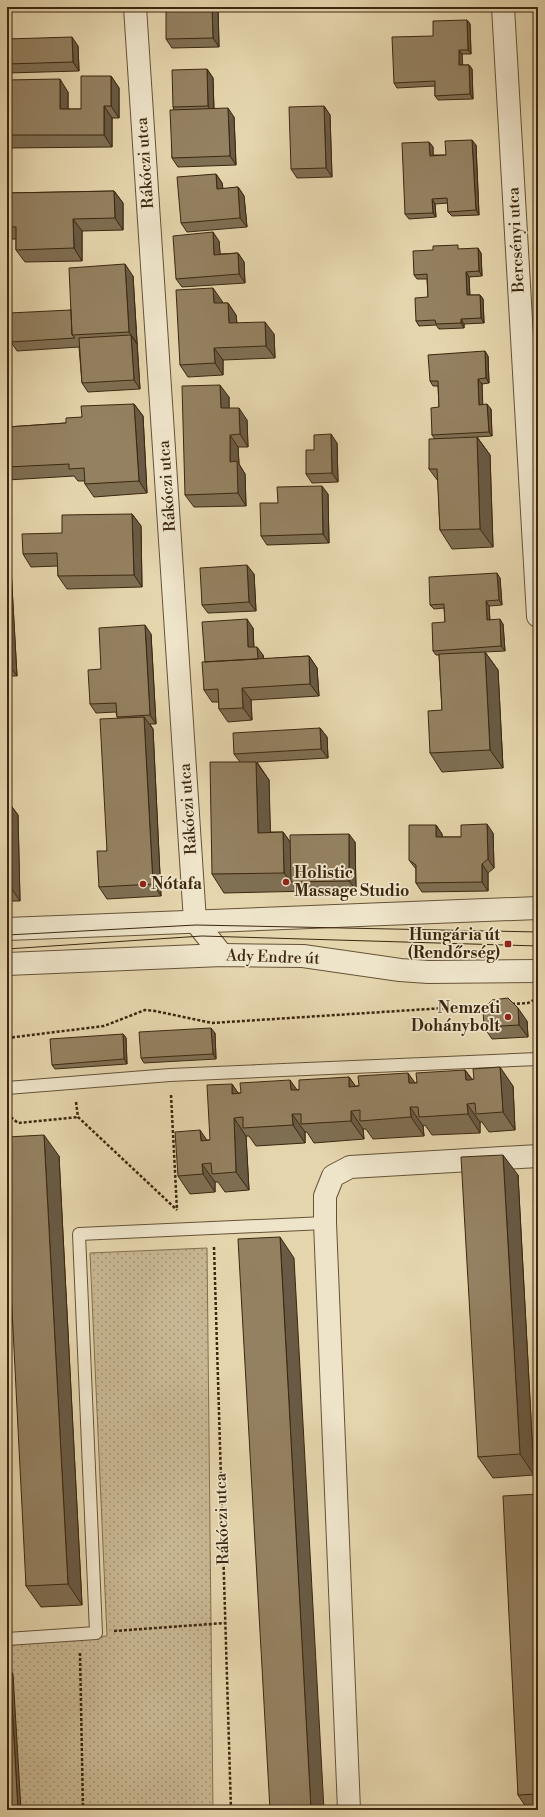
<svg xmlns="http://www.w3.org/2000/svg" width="545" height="1817" font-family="'Libre Bodoni',serif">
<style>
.grass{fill:url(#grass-dots);stroke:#826f50}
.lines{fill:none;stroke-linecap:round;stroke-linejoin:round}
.service-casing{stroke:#665236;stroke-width:14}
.minor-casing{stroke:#665236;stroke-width:24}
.tertiary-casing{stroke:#665236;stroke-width:24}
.path{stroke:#3c270f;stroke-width:2.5;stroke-dasharray:3 2;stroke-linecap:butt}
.service{stroke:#eee4ca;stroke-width:12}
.minor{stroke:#eee4ca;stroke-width:22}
.tertiary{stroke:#eee4ca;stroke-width:22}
.tram{stroke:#3c270f;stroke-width:1}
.wall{fill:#7f6f53;stroke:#3c270f}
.shaded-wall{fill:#685a44;stroke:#3c270f}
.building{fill:#948161;stroke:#3c270f}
.poi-dot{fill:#8f2418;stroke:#eee4ca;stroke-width:1.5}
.labels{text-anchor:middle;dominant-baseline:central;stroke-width:3.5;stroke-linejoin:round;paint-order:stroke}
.street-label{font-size:16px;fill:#3c270f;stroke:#eee4ca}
.poi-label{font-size:16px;font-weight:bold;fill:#3c270f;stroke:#eee4ca;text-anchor:start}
</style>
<defs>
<pattern id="grass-dots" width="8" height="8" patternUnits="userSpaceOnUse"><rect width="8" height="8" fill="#c8b792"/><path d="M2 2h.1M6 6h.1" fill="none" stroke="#a49576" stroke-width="1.8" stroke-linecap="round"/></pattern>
</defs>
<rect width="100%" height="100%" fill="#e5d5ad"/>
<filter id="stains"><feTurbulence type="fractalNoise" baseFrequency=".005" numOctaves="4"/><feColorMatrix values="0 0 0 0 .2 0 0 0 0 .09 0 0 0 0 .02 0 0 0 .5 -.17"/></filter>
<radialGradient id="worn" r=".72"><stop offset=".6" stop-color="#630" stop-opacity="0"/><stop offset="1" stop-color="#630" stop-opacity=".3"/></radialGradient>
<path class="grass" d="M207 1248 213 1810H7V1644L107 1636 90 1253Z"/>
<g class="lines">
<defs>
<path id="service" d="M7 1088 170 1075 538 1059
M7 1639 96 1633 79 1234 325 1223"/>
<path id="minor" d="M135 7 195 921 222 955
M503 7 538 616
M349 1810 325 1223V1196L333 1176 350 1167 538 1156"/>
<path id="tertiary" d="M7 929 538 908
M7 964 222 955 303 956 400 970 428 972 538 971"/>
</defs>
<use href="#service" class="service-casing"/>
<use href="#minor" class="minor-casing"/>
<use href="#tertiary" class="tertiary-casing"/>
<path class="path" d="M536 947V932
M512 1004 528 1003 534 1000 535 994
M7 1038 104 1026 145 1010 155 1011 212 1023 491 1005
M171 1095 177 1210
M76 1102 78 1117 177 1210
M7 1114 18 1123 78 1117
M214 1247 231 1810
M114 1631 225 1623
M80 1653 83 1810"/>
<use href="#service" class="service"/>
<use href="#minor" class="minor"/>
<use href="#tertiary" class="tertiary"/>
<path class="tram" d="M7 935 196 925 538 932
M7 949 202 936 538 946"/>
</g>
<path class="wall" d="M218 7 219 47 172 48 166 39Z
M7 12 10 17V39L78 46 79 71 7 73Z
M467 20 470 24 471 54H462V65H469L472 69 473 99 438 100 435 96V86L397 88 394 83 433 36Z
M207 69 213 78 214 109 234 117 236 165 178 167 172 158 174 110 173 107Z
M111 76 119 88V118H112V147L7 148V80L68 92V109H81Z
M324 106 330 115 332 177 297 178 291 169Z
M429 142 433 147V155H446L476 145 479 215 452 216 448 212V203L435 204 436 217 409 219 405 214Z
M216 174 222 183 223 189 238 187 244 196 247 227 187 232 181 223Z
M114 191 123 203V230L82 231V261L25 262 16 250V239H7V193Z
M219 241 220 254 238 253 244 262 245 283 182 287 176 279Z
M461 249 481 253 482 276 469 277 470 295H480L483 299 484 323 464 324V328L439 329 436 325 419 326 416 321 428 297 427 279H417L414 275Z
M133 276 140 389 88 392 82 383 79 347 17 351 11 342Z
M222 301V303H228L236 315 237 323 274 334 275 358 223 360V375L188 377 180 365Z
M488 356 489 383 482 384V405L491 409 492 436 477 437 490 455 493 547 452 549 440 530 438 481 429 469 435 439 432 435 439 407 438 386H433L430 381Z
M229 397V408L247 420 248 447H238L239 464 245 474 246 506 194 507 185 495Z
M134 404 143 416 147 493 94 497 85 484V481H78L74 476 7 480V427L66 423 82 417Z
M337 443 338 482 312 483 306 474 314 450Z
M328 494 329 543 267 545 261 536 278 503Z
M132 514 141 526 142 587 67 589 58 576V566L31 567 23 554 62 533Z
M7 563 11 569 17 676H7Z
M254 574 256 611 208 613 202 605Z
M500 578 502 605 489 606 490 620 503 624 505 651 485 652 498 670 503 768 442 772 430 753 442 710 439 655H436L433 651 445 622 444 608 434 609 430 605Z
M253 628 254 647 263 655 264 659 309 656 317 668 319 696 251 700 252 720 228 722 219 709V702H212L204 690 205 662Z
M151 634 156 724H150L153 729 161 896 107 899 99 887 107 851 118 718 117 717 116 712 96 713 90 704 101 669Z
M320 728 327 737 328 758 257 762 269 780 270 832H283L290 842H355L356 890 224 893 212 874 240 762 234 754Z
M7 803H9L18 815 20 901H7Z
M436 825 442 834V837H461L493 833 494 868 488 873V891L422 892 416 883V869L409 860Z
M527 1021 528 1037 492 1039 484 1027Z
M215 1033 216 1059 144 1063 141 1058Z
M123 1034 126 1038 127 1064 55 1069 52 1065Z
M465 1070 472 1079 513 1086 515 1130 489 1132 482 1122H480V1133L432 1135 425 1125 423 1126 424 1136 373 1139 366 1129H363L364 1139 314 1143 307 1132H305V1143L256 1146 249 1136H246L249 1190 225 1192 218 1182H215V1192L190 1194 178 1176 207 1140H210L232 1084 238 1093 297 1090 349 1077 355 1086 415 1083Z
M59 1156 82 1605 41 1607 26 1586Z
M518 1175 534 1475 493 1478 478 1457Z
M538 1494V1810H528L518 1795Z"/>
<path class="shaded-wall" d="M212 7H218L219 47 213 38Z
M7 12 10 17 11 48 7 43Z
M467 20 470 24 471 54 468 50Z
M72 37 78 46 79 71 73 62Z
M459 50 462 54 463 70 459 65Z
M469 65 472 69 473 99 470 94Z
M207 69 213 78 214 115 208 106Z
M111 76 119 88V118L111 106Z
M60 79 68 92V122L60 109Z
M104 106 112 118V147L104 135Z
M324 106 330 115 332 177 326 168Z
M228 108 234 117 236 165 230 156Z
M472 140 476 145 479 215 476 210Z
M429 142 433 147V160L430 156Z
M216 174 222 183 224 198 217 189Z
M238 187 244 196 247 227 240 218Z
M114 191 123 203V230L115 218Z
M432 199 435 204 436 217 433 213Z
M73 219 82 231V261L74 248Z
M213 232 219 241 221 264 214 255Z
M478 248 481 253 482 276 479 271Z
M238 253 244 262 245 283 239 274Z
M125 264 133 276 137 344 129 332Z
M466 272 469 277 470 300 467 295Z
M213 288 222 301 223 316 214 303Z
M480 295 483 299 484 323 481 318Z
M228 303 236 315 238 336 229 323Z
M461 319 464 324V328L461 323Z
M265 322 274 334 275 358 266 346Z
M131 335 137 344 140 389 134 380Z
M214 348 223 360V375L215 363Z
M485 351 488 356 489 383 486 378Z
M478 379 482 384 483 409 479 405Z
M220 385 229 397V421L221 408Z
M134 404 143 416 147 493 139 481Z
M487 404 491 409 492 436 489 432Z
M239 408 247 420 248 447 240 434Z
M331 434 337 443 338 482 332 473Z
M230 435 238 447 239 464 245 474 246 506 238 493 230 462Z
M477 437 490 455 493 547 480 529Z
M322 486 328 494 329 543 323 534Z
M132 514 141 526 142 587 134 575Z
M7 563 11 569 17 676 8 664 7 639Z
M247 565 254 574 256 611 249 602Z
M497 573 500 578 502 605 499 600Z
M486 601 489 606 490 624 487 620Z
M247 619 253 628 254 656 248 647Z
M500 619 503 624 505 651 501 646Z
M145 625 151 634 156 724 150 715Z
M257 647 263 655 264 671 258 662Z
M485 652 498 670 503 768 490 750Z
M309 656 317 668 319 696 310 684Z
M242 688 251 700 252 720 243 708Z
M144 717 153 729 161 896 153 884Z
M320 728 327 737 328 758 321 749Z
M256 762 269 780 271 851 258 833Z
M9 803 18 815 20 901 11 888Z
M487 824 493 833 494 868 488 859Z
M436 825 442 834V846L436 837Z
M283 832 296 850 291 882 284 873Z
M349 834 355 842 356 890 349 881Z
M482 864 488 873V891L482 882Z
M518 1008 527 1021 528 1037 519 1025Z
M211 1028 215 1033 216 1059 213 1054Z
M123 1034 126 1038 127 1064 124 1059Z
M500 1067 513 1086 515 1130 503 1112Z
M465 1070 478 1088 466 1080Z
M408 1073 421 1091 409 1083Z
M349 1077 362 1095 349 1087Z
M290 1080 303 1098 291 1090Z
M232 1084 244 1102 232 1094Z
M467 1104 480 1122V1133L468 1114Z
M410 1107 423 1126 424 1136 411 1117Z
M351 1111 363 1129 364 1139 351 1121Z
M292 1114 305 1132V1143L293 1125Z
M234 1118 246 1136 249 1190 236 1172Z
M200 1130 213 1149 201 1141Z
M44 1135 59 1156 82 1605 68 1584Z
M503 1155 518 1175 534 1475 520 1454Z
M202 1164 215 1182V1192L203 1174Z
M280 1237 294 1258 324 1810H311Z
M10 1669 13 1674 21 1810H18Z"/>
<path class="building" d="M166 7H212L213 38 166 39Z
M467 20 468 50H459V65H469L470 94 435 96V81L394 83 392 37 433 36V21Z
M72 37 73 62 7 64V39Z
M207 69 208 106 173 107 172 70Z
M81 76H111V106H104V135H7V80L60 79V109H81Z
M324 106 326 168 291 169 289 107Z
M228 108 230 156 172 158 170 110Z
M472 140 476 210 448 212 447 198 432 199 433 213 405 214 402 143 429 142 430 156 446 155 445 141Z
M216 174 217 189 238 187 240 218 181 223 177 177Z
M114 191 115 218 73 219 74 248 16 250V227H7V193Z
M213 232 214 255 238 253 239 274 176 279 173 236Z
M458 245V249L478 248 479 271 466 272 467 295H480L481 318 461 319V323L436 324 435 320 416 321 415 298 428 297 427 274 414 275 413 251 433 250V246Z
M125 264 129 332 72 335 69 268Z
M213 288 214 303H228L229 323 265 322 266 346 214 348 215 363 180 365 176 290Z
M71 310 72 335 75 338 11 342 9 313Z
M131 335 134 380 82 383 79 338Z
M485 351 486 378 478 379 479 405 487 404 489 432 432 435 431 408 439 407 438 381H430L428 355Z
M220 385 221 408H239L240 434 230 435V462L237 461 238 493 185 495 182 386Z
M134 404 139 481 85 484 84 468 69 469V464L7 467V427L66 423V418L82 417 81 406Z
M331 434 332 473 306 474V450H314V435Z
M477 437 480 529 440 530 437 469H429V439Z
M322 486 323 534 261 536 260 503H278L277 487Z
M132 514 134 575 58 576 57 553 23 554 22 534 62 533V515Z
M247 565 249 602 202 605 200 568Z
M497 573 499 600 486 601 487 620 500 619 501 646 433 651 432 623 445 622 444 604 430 605 429 577Z
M247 619 248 647H257L258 659 205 662 202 622Z
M145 625 150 715 117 717 116 703 90 704 88 670 101 669 99 628Z
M7 639 8 664H7Z
M485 652 490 750 430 753 428 711 442 710 439 654Z
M309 656 310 684 242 688 243 708 219 709 218 689 204 690 202 662Z
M144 717 153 884 99 887 97 851H107L100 719Z
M320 728 321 749 234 754 233 733Z
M210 762H256L258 833 283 832 284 873 212 874Z
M7 803H9L11 888H7Z
M487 824 488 859 482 864V882L416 883V865L409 860V825H436V837H461V825Z
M349 834V881L291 882 290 835Z
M508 998 518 1008 519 1025 484 1027 483 1010 492 1000Z
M211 1028 213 1054 141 1058 139 1032Z
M123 1034 124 1059 52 1065 50 1039Z
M500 1067 503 1112 476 1114 475 1103 467 1104 468 1114 419 1117 418 1107H410L411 1117 360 1121V1110L351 1111V1121L301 1124V1114H292L293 1125 243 1128V1117L234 1118 236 1172 212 1174 211 1163 202 1164 203 1174 178 1176 175 1132 200 1130 201 1141 210 1140 207 1085 232 1084V1094L241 1093 240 1083 290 1080 291 1090H299V1080L349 1077V1087L359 1086 358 1076 408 1073 409 1083H417L416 1073 465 1070 466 1080H470L474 1079 473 1069Z
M44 1135 68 1584 26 1586 7 1211V1137Z
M503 1155 520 1454 478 1457 461 1157Z
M280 1237 311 1810H270L238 1239Z
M538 1494V1794L518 1795 503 1496Z
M7 1669H10L18 1810H7Z"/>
<g class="poi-dot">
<circle cx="286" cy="882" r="4"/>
<circle cx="143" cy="884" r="4"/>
<rect x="504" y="940" width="8" height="8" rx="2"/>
<circle cx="508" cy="1017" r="4"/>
</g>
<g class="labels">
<g class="street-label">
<text transform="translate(145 163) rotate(-94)">Rákóczi utca</text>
<text transform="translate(516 240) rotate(-93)">Bercsényi utca</text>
<text transform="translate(167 486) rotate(-94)">Rákóczi utca</text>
<text transform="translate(188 809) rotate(-94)">Rákóczi utca</text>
<text transform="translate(273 957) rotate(2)">Ady Endre út</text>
<text transform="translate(222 1519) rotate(-92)">Rákóczi utca</text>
</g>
<g class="poi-label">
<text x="294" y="873">Holistic<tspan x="294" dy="18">Massage Studio</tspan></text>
<text x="151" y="884">Nótafa</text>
<text x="500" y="935" text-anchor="end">Hungária út<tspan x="500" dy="18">(Rendőrség)</tspan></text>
<text x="500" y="1008" text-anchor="end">Nemzeti<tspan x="500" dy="18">Dohánybolt</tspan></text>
</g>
</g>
<rect width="545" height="1817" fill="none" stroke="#e5d5ad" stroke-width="24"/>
<rect x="8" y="8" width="529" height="1801" fill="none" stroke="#3c270f" stroke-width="2"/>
<rect x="12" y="12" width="521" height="1793" fill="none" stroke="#3c270f"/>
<rect width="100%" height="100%" filter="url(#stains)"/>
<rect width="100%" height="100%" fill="url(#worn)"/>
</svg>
